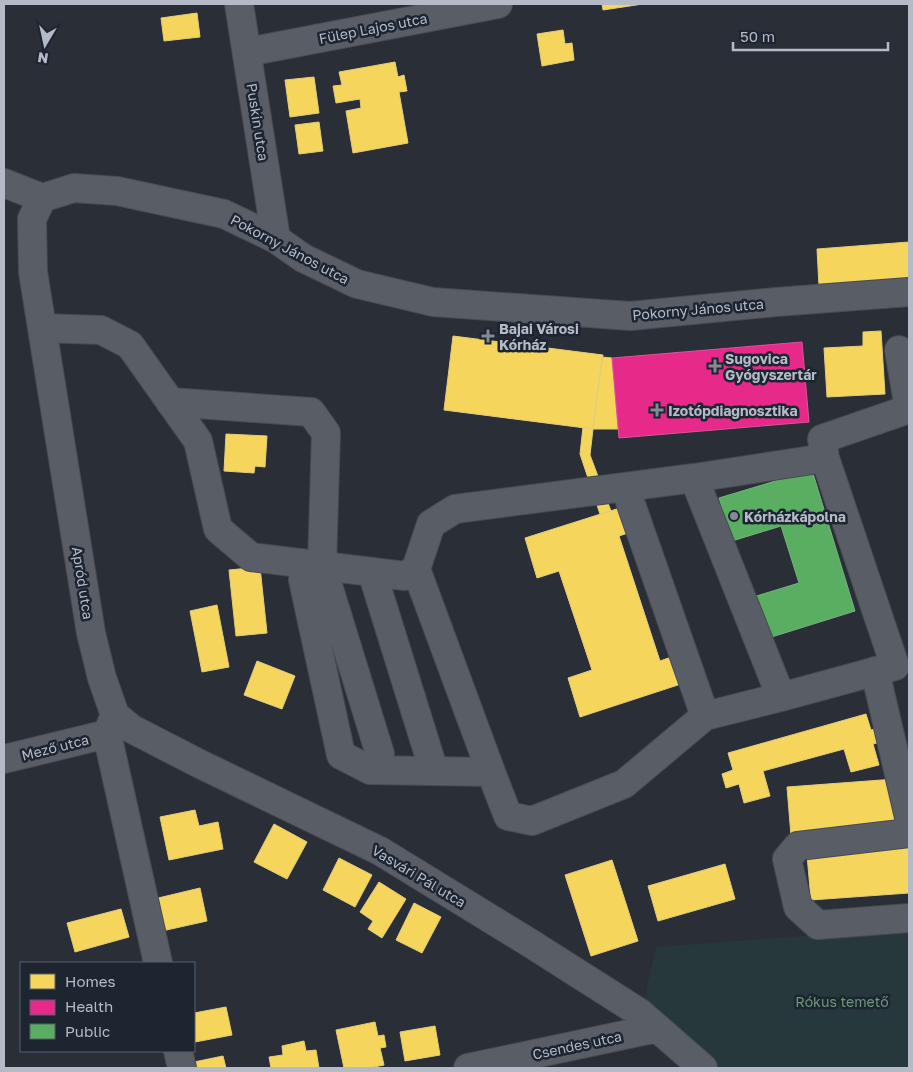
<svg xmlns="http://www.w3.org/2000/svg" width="913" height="1072" font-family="'Golos Text',sans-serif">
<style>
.green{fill:#27383c}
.homes{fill:#f6d55c;stroke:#e2cd7c}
.health{fill:#e7298a;stroke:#d8559c}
.public{fill:#5aae61;stroke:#75b280}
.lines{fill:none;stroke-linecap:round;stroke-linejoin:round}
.minor-casing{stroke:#474b51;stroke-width:30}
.minor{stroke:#595d65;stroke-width:28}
.poi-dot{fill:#848a95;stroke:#1d2531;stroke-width:2}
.labels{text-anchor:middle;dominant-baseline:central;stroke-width:5;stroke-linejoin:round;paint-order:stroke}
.street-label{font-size:14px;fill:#b4bbc7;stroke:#1d2531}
.poi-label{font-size:14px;font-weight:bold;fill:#b4bbc7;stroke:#1d2531;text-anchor:start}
.park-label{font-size:14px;fill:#6c9778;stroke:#1d2531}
</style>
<rect width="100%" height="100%" fill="#2a2e37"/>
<path class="green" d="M909 928V1068H703L641 1013 656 947Z"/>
<path class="homes" d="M602 4H643L603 10Z
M197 13 200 37 164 41 161 18Z
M563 30 565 44 572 43 574 60 542 66 537 34Z
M395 62 398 77 404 75 407 91 399 92 408 143 353 153 346 111 361 108 360 99 336 103 333 86 342 85 339 72Z
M314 77 319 113 290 117 285 80Z
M319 122 323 151 299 154 295 125Z
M909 242V279L819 286 817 249Z
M881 331 885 394 827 397 824 348 863 346V332Z
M453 336 603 355 593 429 444 410Z
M602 357 612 358 618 429H593Z
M583 427 593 429 590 455 611 511 600 514 580 454Z
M226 434 267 436 265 467 255 466 254 473 224 471Z
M626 506 634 531 619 536 660 661 674 656 684 683 580 717 568 678 592 670 559 571 537 578 525 538Z
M260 567 267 633 236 636 229 570Z
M217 605 229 667 202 672 190 611Z
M257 661 295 676 282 709 244 695Z
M866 714 871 730 881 727 885 741 873 744 879 765 851 772 844 749 763 771 770 796 744 803 739 784 726 788 722 774 733 770 728 753Z
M895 779 898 820 889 821V828L791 836 787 787Z
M195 810 199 826 218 822 223 849 169 860 160 817Z
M274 824 307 842 287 879 254 862Z
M909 847V893L811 900 807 855Z
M339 858 372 875 355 907 323 890Z
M612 860 638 941 591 956 565 875Z
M725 864 735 899 658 921 648 886Z
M379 882 406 899 382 938 368 929 373 921 360 912Z
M200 888 207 921 162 931 154 899Z
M414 903 441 917 422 953 396 940Z
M121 909 129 937 75 952 67 923Z
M226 1007 232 1035 195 1042 194 1013Z
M375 1022 378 1036 384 1035 386 1047 380 1048 384 1065 369 1068H344L336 1030Z
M435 1026 440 1055 405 1061 400 1032Z
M304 1041 306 1051 316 1050 319 1068H271L269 1057 283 1055 282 1046Z
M223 1056 226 1068H196L194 1062Z"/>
<path class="health" d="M802 342 809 422 619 438 612 358Z"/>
<path class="public" d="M812 470 855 611 762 640 750 598 799 583 781 526 732 541 719 498Z"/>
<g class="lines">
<defs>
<path id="minor" d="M239 4 276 239
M248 52 498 4
M4 183 42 198 74 188 117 191 224 214 276 239 303 258 357 284 433 302 630 316 776 302 909 292
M42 198 32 219 33 272 91 633 102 678 115 715 107 734 158 963
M42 328 101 330 130 345 198 441 218 529 251 557 405 576 416 569 431 524 455 509 694 478 825 458 822 439 909 409 899 350
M170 402 311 412 326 433 322 566 380 754 370 770
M694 478 781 697 895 666 825 458
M625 487 705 716 781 697
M322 566 303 580 341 755 370 770 491 772 508 816 532 821 624 784 705 716
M416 569 491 772
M372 572 434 771
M875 671 909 817
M115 715 132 729 200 764 380 851 530 943 640 1013 703 1068
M4 759 107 734
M909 833 798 846 787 859 798 907 818 925 909 918
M178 1051 182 1068
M468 1068 657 1028"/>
</defs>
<use href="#minor" class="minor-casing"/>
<use href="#minor" class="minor"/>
</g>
<g class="poi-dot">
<path d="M485.5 328.5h5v5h5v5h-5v5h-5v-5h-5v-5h5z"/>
<path d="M712.5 358.5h5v5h5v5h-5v5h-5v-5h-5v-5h5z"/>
<path d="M654.5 402.5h5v5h5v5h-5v5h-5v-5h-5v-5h5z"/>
<circle cx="734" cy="516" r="5"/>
</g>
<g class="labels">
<g class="street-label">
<text transform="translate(373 28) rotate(-11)">Fülep Lajos utca</text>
<text transform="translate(258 122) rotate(81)">Puskin utca</text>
<text transform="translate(290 249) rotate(28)">Pokorny János utca</text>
<text transform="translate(698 309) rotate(-5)">Pokorny János utca</text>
<text transform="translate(83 583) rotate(81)">Apród utca</text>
<text transform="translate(55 747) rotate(-14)">Mező utca</text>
<text transform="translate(419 876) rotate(31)">Vasvári Pál utca</text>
<text transform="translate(577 1045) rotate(-12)">Csendes utca</text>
</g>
<g class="poi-label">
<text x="499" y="328">Bajai Városi<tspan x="499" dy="16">Kórház</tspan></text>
<text x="725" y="358">Sugovica<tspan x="725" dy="16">Gyógyszertár</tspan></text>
<text x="668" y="410">Izotópdiagnosztika</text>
<text x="744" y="516">Kórházkápolna</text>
</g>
<g class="park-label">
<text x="842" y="1001">Rókus temető</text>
</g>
</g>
<rect width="913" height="1072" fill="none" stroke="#b4bbc7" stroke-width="10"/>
<rect x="20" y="962" width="175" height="90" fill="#1d2531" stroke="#59616d"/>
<rect x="30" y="974" width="25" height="15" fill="#f6d55c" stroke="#59616d"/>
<text x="65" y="987" font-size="15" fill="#b4bbc7">Homes</text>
<rect x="30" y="1000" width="25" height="15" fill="#e7298a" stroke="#59616d"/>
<text x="65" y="1012" font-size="15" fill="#b4bbc7">Health</text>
<rect x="30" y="1024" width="25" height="15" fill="#5aae61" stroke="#59616d"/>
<text x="65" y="1037" font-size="15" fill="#b4bbc7">Public</text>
<g transform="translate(45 45) rotate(189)" stroke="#1d2531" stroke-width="4" paint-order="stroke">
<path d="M0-4L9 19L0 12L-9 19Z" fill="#b4bbc7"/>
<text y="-8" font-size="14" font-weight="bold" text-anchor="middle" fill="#b4bbc7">N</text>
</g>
<path d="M733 42v8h155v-8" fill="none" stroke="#b4bbc7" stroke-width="2.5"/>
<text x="740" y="42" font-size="15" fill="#b4bbc7" stroke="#1d2531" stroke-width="4" paint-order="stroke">50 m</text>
</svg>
